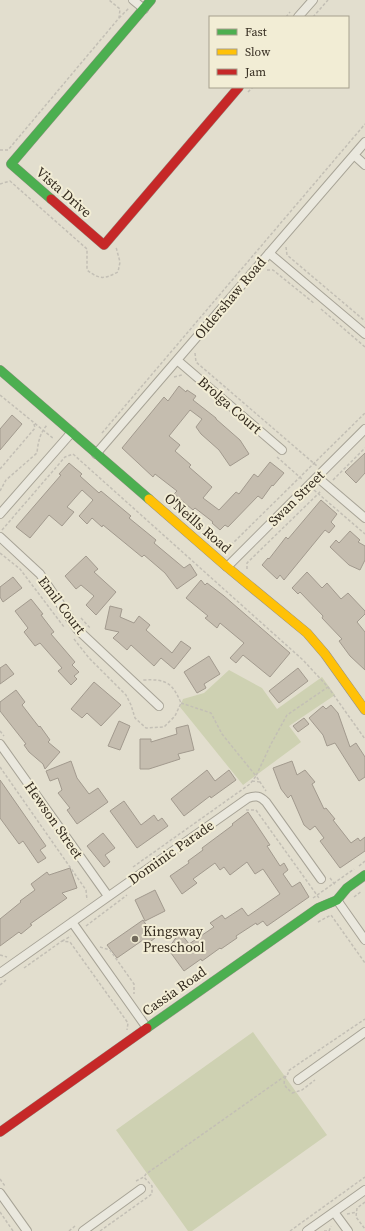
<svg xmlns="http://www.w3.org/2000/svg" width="365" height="1231" font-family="'Source Serif 4',serif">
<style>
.green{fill:#ced1b2}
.building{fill:#c5bdaf;stroke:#a29a8e}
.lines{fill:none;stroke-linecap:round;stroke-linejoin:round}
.street-casing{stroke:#a7a396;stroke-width:10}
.fast-casing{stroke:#979287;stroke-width:10}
.slow-casing{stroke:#979287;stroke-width:10}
.jam-casing{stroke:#979287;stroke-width:10}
.path{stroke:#c3bfb5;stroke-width:1.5;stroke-dasharray:3 2;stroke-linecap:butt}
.street{stroke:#eae8de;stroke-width:8}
.fast{stroke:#4caf50;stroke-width:9}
.slow{stroke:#ffc107;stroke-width:9}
.jam{stroke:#c62828;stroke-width:9}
.poi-dot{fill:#726a5d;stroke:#f2edd5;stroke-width:1.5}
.labels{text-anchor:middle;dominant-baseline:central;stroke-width:4;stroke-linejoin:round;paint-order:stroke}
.street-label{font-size:14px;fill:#352c20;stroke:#f2edd5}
.poi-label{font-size:14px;fill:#352c20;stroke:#f2edd5;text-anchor:start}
</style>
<rect width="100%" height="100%" fill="#e2dece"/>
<path class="green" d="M229 670 262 688 277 709 322 677 335 695 289 726 301 742 243 785 180 707 183 699 204 693Z
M253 1032 327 1135 192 1231H188L116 1130Z"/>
<path class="building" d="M179 386 186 392 187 390 196 396 193 400 216 418V419L240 440 249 454 230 466 219 450 201 434 196 427 202 419 190 410 169 436 180 445 175 451 191 465 189 467 212 487 203 498 219 510 236 492 239 494 254 474 258 477 270 462 284 473 273 486 272 485 262 499 258 496 228 527 225 525 220 530 212 523 213 522 195 508 193 510 174 494 177 491 155 474 153 477 122 448 164 397 168 401Z
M12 415 22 424 0 450V429Z
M365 453V473L356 483 345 472Z
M69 463 82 474 80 476 99 493 101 491 131 516 129 518 156 540 154 543 184 568 190 564 197 575 177 589 165 573 144 555 142 557 103 525 102 527 92 518 87 524 79 516 93 500 82 490 67 507 74 512 62 526 49 515 30 538 16 527 61 475 59 474Z
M321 500 337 514 331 522 335 526 329 533 325 530 284 580 280 575 277 579 262 565 268 558 269 559 286 537 288 539Z
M350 531 360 540 358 542 365 546V560L360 570 349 565 330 547 336 540 339 543Z
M86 556 98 569 94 572 116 592 96 615 86 605 94 596 81 585 76 589 65 576Z
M307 572 322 588 327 583 341 599 348 593 365 611V614L357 622 365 632V670L350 656 339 641 342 639 322 618 323 616 300 592 298 594 292 588Z
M13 577 22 588 3 602 0 597V587Z
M201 580 205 585 207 583 224 596 290 653 270 677 243 655 236 663 230 658 244 643 220 623 217 628 205 618 208 616 186 598Z
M31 599 43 614 41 615 54 632 51 634 75 662 72 665 79 672 74 676 77 679 71 685 58 671 62 668 40 643 35 646 24 632 28 628 15 611Z
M110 606 122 609 120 617 134 623 139 616 150 625 146 630 172 653 181 641 191 648 174 669 161 658 154 666 131 645 127 650 118 642 113 638 119 632 105 629Z
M209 656 220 674 204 684 206 688 197 693 184 672Z
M6 664 14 674 0 684V668Z
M298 668 308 681 279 703 269 691Z
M94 682 121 705 101 726 87 713 82 718 71 709Z
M16 690 25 702 22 705 39 727 40 726 50 740 48 742 60 752 45 769 43 764 29 752 24 745 26 744 0 711V702Z
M331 705 338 713 350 747 356 743 365 757V777L359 781 335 743 327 746 323 735 309 718 323 706 326 709Z
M304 718 309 724 298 732 293 726Z
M119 721 130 726 120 750 108 746Z
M188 725 194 750 178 754 180 759 149 769H140V739H151V742L177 734 176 728Z
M71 761 77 778 89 794 98 788 108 802 77 824 67 810 70 808 58 793 62 790 58 778 50 781 46 771Z
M292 761 297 775 305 770 315 782 312 784 324 809 326 808 335 819 333 820 351 843 358 838 360 841 365 837V851L340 868 320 841 324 838 315 826 310 830 304 825 291 795 288 798 281 789 273 768Z
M207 770 215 781 229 770 236 780 211 798 210 796 184 816 171 799Z
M0 780 46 846 40 850 46 858 38 863 23 841 19 844 0 818Z
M124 801 141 825 154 815 158 821 162 818 168 826 137 848 110 811Z
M248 812 270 845 267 846 280 866 284 863 288 870 283 874 292 887 300 882 309 897 267 926 263 921 257 925 256 923 236 936 237 938 221 949 220 948 202 961 201 959 184 971 168 949 180 932 189 944 214 927 210 923 222 915 225 919 242 908 248 916 280 894 263 869 255 874 247 862 230 875 224 867 220 870 215 863 193 879 197 883 182 894 170 876 189 863 188 861 203 850 202 848 233 825 232 824Z
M103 833 115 848 105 855 110 862 104 867 87 846Z
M70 868 77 888 62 893 67 898 30 924 32 925 21 934 19 932 0 946V919L21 902 20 901 35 890 31 884 47 872 49 875Z
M155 890 165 911 145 921 135 900Z
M143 920 155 938 146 945 143 940 117 958 107 945Z"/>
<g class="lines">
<defs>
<path id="street" d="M133 0 144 9
M298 17 313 0
M354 155 365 165
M269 253 365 334
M177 360 282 450
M96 454 365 142
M317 477 365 518
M0 514 72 432
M0 537 40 574 77 629 159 706
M227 567 365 429
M0 744 108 896
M337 900 365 940
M72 922 147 1028
M0 973 248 798C256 795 260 796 266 802L321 879
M298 1080 365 1032
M0 1193 27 1231
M334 1212 348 1231
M83 1231 141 1189
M307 1231 365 1190"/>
<path id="fast" d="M51 199 11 164 151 0
M0 370 149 499
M147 1028 318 908 337 900 347 888 365 875"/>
<path id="slow" d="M149 499 227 567 307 633 325 654 365 710"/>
<path id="jam" d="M51 199 104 245 239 87
M0 1132 147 1028"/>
</defs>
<use href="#street" class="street-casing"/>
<use href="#fast" class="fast-casing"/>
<use href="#slow" class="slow-casing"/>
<use href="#jam" class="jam-casing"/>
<path class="path" d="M286 17 290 12
M313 17 328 0
M119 18 129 8
M248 92 253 87
M0 150H8L119 18 120 9 109 0
M0 184 10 181 87 249V270C100 280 104 279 118 272L120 262 116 247
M286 247 287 255 365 321
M267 270H273L315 304
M321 309 365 347
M195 353 196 362 317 466
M174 377 182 375
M0 395 54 439
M102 433 365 124
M277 457 303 480
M0 469 35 428 34 424
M333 480 365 448
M314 490 365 534
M0 491 6 480 37 453C38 442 40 433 47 425
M2 530 65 457 73 454 303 660 328 687 365 739
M221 547 231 545 365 413
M0 553 20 569 64 627
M247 569V563L321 491
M81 618 91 629
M74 639 89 658 126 695 131 705 135 718 146 728 164 727 175 716 181 703C172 682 166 679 143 680
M181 703 211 713 222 734 256 776 271 744 287 715 328 687
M0 731 4 736
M0 767 86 890 87 900
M252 781 260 782
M246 810H256L319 898
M359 866 365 861
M133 867 250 784 256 776 266 791
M330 878 336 886
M354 897 362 891
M313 898 354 869
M318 922 331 915 365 963
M86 926 127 895
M62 941 71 936
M100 947 110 950 134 984V994
M0 955 7 957
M24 968 62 941 70 942 128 1023 127 1030
M0 985 6 980
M286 1076C282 1085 285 1086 292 1093L302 1090 315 1080
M0 1179 5 1186
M136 1181 144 1177 146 1174 288 1074V1071L365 1019
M365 1202 357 1208 356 1217 365 1229
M0 1212 13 1231
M347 1214 357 1212
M69 1231 75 1226
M100 1231 152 1194V1186L144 1177
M290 1231 365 1177
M324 1231H330
M329 1231 331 1226"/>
<use href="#street" class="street"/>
<use href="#fast" class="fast"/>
<use href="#slow" class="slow"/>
<use href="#jam" class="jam"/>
</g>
<circle class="poi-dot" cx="135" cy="939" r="4"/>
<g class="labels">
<g class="street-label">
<text transform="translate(64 192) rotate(41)">Vista Drive</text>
<text transform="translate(230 298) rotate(-50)">Oldershaw Road</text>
<text transform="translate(230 405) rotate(41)">Brolga Court</text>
<text transform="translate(296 498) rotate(-45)">Swan Street</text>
<text transform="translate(198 523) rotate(41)">O'Neills Road</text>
<text transform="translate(62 605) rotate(53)">Emil Court</text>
<text transform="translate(54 820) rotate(55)">Hewson Street</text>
<text transform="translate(171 852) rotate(-35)">Dominic Parade</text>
<text transform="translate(174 991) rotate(-35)">Cassia Road</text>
</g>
<g class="poi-label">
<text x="143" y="931">Kingsway<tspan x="143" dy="16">Preschool</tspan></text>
</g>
</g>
<rect x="209" y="16" width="140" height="72" fill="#f2edd5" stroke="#a6a08d"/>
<rect x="217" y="29" width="20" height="6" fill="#4caf50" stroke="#a6a08d"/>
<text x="245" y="36" font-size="12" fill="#352c20">Fast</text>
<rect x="217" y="49" width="20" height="6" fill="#ffc107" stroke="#a6a08d"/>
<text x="245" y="56" font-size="12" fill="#352c20">Slow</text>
<rect x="217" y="69" width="20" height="6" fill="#c62828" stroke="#a6a08d"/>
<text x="245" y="76" font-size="12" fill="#352c20">Jam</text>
</svg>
